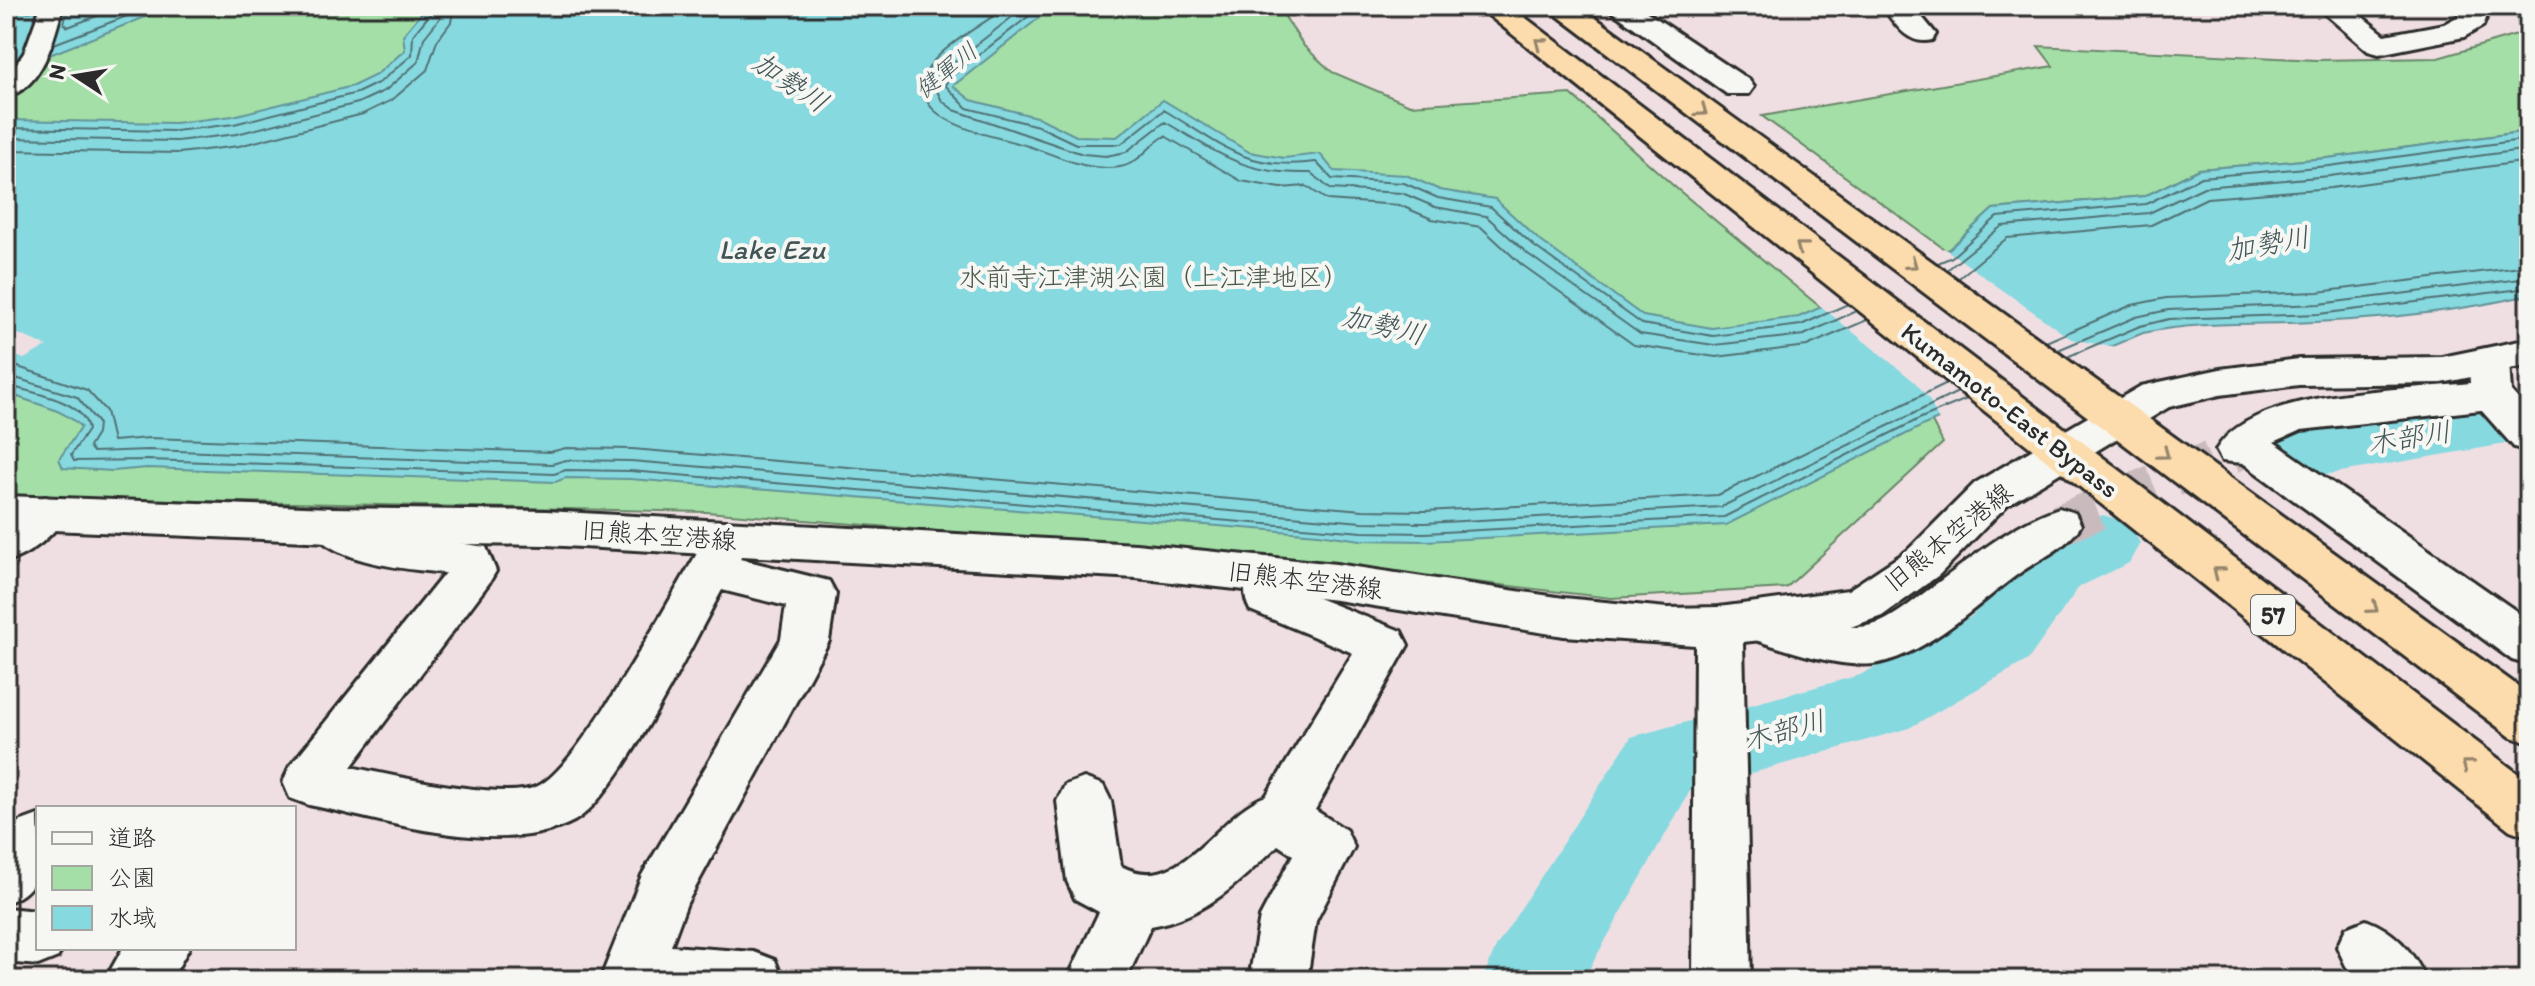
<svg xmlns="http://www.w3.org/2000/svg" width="2535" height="986" font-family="Itim,'Klee One',sans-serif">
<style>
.green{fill:#a3dfa6;stroke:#678568;stroke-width:2}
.water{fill:#87d9e0;stroke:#629398;stroke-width:2}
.pier{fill:#f0dfe2}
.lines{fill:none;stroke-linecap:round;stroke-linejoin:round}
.shore{stroke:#507173;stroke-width:2}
.river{fill:#87d9e0;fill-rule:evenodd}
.minor-tunnel{stroke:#c9bbbd;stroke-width:41;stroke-dasharray:41 21;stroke-linecap:butt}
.pedestrian-casing{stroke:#2b2b2b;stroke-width:6}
.minor-casing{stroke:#2b2b2b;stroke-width:6}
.tertiary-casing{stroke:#2b2b2b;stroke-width:6}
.trunk-casing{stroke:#2b2b2b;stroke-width:6}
.pedestrian{fill:#f6f6f2;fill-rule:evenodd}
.minor{fill:#f6f6f2;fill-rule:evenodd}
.tertiary{fill:#f6f6f2;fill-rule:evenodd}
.trunk{fill:#fcdcac;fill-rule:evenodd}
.oneway{stroke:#94846c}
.labels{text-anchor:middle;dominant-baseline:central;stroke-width:8;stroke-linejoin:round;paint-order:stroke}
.far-water-label{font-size:24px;font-style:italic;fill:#425658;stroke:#f6f6f2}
.shield{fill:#f6f6f2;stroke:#686867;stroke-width:2}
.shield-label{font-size:24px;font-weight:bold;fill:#2b2b2b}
.park-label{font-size:26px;fill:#49584a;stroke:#f6f6f2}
.street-label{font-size:26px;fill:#2b2b2b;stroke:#f6f6f2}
.water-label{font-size:28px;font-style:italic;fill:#425658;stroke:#f6f6f2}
</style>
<rect width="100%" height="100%" fill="#f0dfe2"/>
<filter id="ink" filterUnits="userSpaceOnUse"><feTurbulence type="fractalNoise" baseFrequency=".0125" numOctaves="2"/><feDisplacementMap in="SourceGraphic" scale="16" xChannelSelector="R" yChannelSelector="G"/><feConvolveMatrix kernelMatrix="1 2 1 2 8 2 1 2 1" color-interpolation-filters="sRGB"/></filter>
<g filter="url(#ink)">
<path class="green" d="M6 6H1278L1304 46 1332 72 1410 105 1571 94 1676 188 1911 382 1943 443 1786 588 1611 598 1280 559 706 512 6 497Z
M2515 6H2529V131L2328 158 2199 169 2145 196 1993 209 1947 251 1762 116 2053 66 2038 46 2316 60 2438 58 2520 34Z"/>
<path class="water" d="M6 6H16L28 12 63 6H173L52 54 6 67Z
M427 6H1054L953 86 971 100 1040 118 1076 136 1117 137 1163 100 1249 152 1284 158 1320 154 1334 171 1406 175 1440 190 1495 199 1538 239 1643 316 1712 328 1799 317 1947 251 1993 209 2145 196 2199 169 2328 158 2529 131V295C2461 311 2385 319 2315 322 2258 325 2199 321 2143 333L1924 425 1726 525 1426 541 1361 540 1318 534 630 479 566 478 555 482 147 468 113 471 63 468 59 459 81 427C62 407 31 404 6 392V120L175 123 233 116 353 86 376 75 405 50 403 35Z"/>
<path class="pier" d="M1944 248 2071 339 2116 348 1940 423 1929 399 1915 382 1818 304Z
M6 329 47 346 24 359 6 352Z"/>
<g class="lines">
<path class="shore" d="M69 6 64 23 68 27 123 6
M1008 6C987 22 937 48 927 71 903 125 1000 136 1031 147 1061 157 1087 172 1120 167 1139 164 1149 145 1165 136L1241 181 1281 188 1306 186 1327 200 1399 205 1432 219 1481 227 1521 264 1634 345 1716 357 1807 346 1867 320
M1026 6 938 75 936 89 942 101 954 110 1083 154 1106 156 1126 152 1165 122C1221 154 1243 175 1311 173L1330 189 1402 193 1435 207 1486 216 1528 254 1640 334 1714 345 1804 335 1856 311
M1042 6 949 78 945 85 967 108 1038 126 1076 144H1121L1164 110C1222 145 1245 171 1316 162L1332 179 1404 183 1438 198 1491 207 1534 246 1642 324 1713 336 1801 325 1848 304
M54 44 153 6
M6 128 175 131 234 124 357 93 380 82 412 55 413 35 431 13 432 6
M6 138 177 141 237 134 358 103 386 90 418 62 424 38 440 18 442 6
M6 150 179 153 239 146 363 114 392 100 427 70 437 41 451 22 454 6
M1938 263 1952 257 1997 217 2146 204 2201 177 2329 166 2529 139
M1947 270 2002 226 2149 213 2204 187 2330 176 2529 149
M1959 278 2007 238 2151 225 2207 198 2331 188 2529 161
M2046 342 2132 305 2166 298 2318 292 2529 266
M2058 350 2136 317 2168 310 2319 304 2529 278
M2067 357 2140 326 2169 319 2319 314 2529 288
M6 363 87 390 106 411 113 441 149 438 550 452 566 448 632 449 1363 510 1425 511 1718 495 1947 383
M6 375 77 397 98 423 97 434 89 447 93 452 148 450 552 464 566 460 631 461 1362 522 1425 523 1721 507 1958 392
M6 385C31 393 85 399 88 430L71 455 74 461 148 460 554 474 566 470 630 471 1362 532 1425 533 1724 517 1921 418 1967 399"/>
<path class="river" d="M2529 394V440L2288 481 2263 473 2253 456 2263 439 2288 431Z
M2103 515 2129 523 2140 543 2129 563 2079 587 2028 660 1909 728 1690 791 1583 980H1482L1496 947 1631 737 1860 675 1972 616 2025 547Z"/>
<path class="minor-tunnel" d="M2059 525 2237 450"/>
<defs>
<path id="pedestrian" d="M41 6H63C54 38 43 88 6 97V79L24 53Z"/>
<path id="minor" d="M1604 6H1638L1749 80 1754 87 1749 94H1727Z
M1882 6H1913L1936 34 1932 40C1908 46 1895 24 1882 6Z
M2316 6H2349L2385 35 2444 24 2459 16 2461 6H2491L2483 26 2464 37 2379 54 2368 51Z
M2489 349 2503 353 2509 362 2511 391 2529 411V452L2514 447 2481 410 2301 430 2274 442 2529 620V665L2512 660 2243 463 2222 461 2216 450C2252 388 2402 391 2470 383L2469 362 2475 353Z
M45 497 61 501 67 513C55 535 30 555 6 562V520L29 501Z
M330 508 388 533 486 547 496 571 489 583 351 767C389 775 506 802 538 786 582 766 677 583 709 534L725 529 741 534 748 546 740 559 829 581 836 594 829 641 687 903 671 946 754 952 775 960 783 980H600L642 875 781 639 786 606 722 590C694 640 619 797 574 821 502 859 384 820 309 805L290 798 283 782 290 766 445 573C405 569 329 563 308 525L314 513Z
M2059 508 2075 513 2081 525C2068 548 2035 561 2014 577 1974 607 1929 652 1879 663 1843 671 1777 647 1741 635L1734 622 1741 609C1784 595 1829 636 1872 625 1891 620 1909 604 1924 593 1966 563 2010 524 2059 508Z
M1271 557 1287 562 1294 575 1292 588 1401 631 1408 645 1315 810 1346 830 1354 847 1316 921 1307 980H1249L1260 917 1293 855 1278 845C1239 882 1206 917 1151 926L1126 980H1067L1099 912 1075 899 1067 881 1057 801 1065 785 1084 778 1103 785 1111 801 1121 866C1182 898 1216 814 1266 796L1353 653 1250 610C1241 593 1245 579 1255 562Z
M38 815C38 855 50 887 6 903V837L19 822Z
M6 908 38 911V948H62L58 957 38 965 6 962Z
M2366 920C2395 931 2414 952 2426 980H2358L2346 966 2337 947 2346 928Z
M123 948H189L171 980H105Z"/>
<path id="tertiary" d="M2529 339V365L2442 383 2299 385 2220 395 2169 407 2007 505 1939 575 1882 616 1836 632 1743 642 1751 980H1693L1695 645 1564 636 1336 600 1136 578 546 545 330 542 6 528V496L330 508 546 511 1136 544 1336 564 1564 598 1667 608 1719 607 1848 590 1907 551 1975 483 2141 386 2220 369 2299 359 2442 357Z"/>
<path id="trunk" d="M1477 6H1510L2529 782V837L2510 830Z
M1545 6H1579L2529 694V743L2511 737Z"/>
</defs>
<use href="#pedestrian" class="pedestrian-casing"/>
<use href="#minor" class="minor-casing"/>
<use href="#tertiary" class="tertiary-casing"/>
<use href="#trunk" class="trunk-casing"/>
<use href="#pedestrian" class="pedestrian"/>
<use href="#minor" class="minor"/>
<use href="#tertiary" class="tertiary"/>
<use href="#trunk" class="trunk"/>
</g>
<defs><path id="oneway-chevron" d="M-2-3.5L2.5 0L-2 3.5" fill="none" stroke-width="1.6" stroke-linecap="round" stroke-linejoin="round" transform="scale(2)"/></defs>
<g class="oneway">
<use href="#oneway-chevron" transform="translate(1540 43) rotate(-142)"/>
<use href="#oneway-chevron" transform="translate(1702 111) rotate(36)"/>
<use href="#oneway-chevron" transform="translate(1801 247) rotate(-142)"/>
<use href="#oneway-chevron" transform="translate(1912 264) rotate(36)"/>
<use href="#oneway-chevron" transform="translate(2164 454) rotate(37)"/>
<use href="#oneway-chevron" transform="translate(2218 572) rotate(-142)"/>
<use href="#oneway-chevron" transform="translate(2373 608) rotate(36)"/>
<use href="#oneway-chevron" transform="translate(2467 765) rotate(-142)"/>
</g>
</g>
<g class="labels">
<g class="far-water-label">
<text transform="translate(946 70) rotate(-39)">健軍川</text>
</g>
<rect class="shield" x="2251" y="595" width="44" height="40" rx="6"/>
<g class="shield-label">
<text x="2273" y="615">57</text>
</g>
<g class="park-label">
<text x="1154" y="277">水前寺江津湖公園（上江津地区）</text>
</g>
<g class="street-label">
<text transform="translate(2010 410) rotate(38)">Kumamoto-East Bypass</text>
<text transform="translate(659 535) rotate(4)">旧熊本空港線</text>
<text transform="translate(1948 537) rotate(-39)">旧熊本空港線</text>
<text transform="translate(1305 580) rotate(7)">旧熊本空港線</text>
</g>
<g class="water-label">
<text transform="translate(791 82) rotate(34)">加勢川</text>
<text transform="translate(2268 243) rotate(-10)">加勢川</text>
<text x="772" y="249">Lake Ezu</text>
<text transform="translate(1384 325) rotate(14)">加勢川</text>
<text transform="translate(2409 437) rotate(-9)">木部川</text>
<text transform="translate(1784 730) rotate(-15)">木部川</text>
</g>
</g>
<rect width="2535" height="986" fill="none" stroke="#f6f6f2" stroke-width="32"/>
<rect x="16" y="16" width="2503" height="954" fill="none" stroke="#2b2b2b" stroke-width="3" filter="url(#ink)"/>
<rect x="36" y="806" width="260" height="144" fill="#f6f6f2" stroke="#a5a5a2" stroke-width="2"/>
<rect x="52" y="832" width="40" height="12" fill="#f6f6f2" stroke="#a5a5a2" stroke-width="2"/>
<text x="108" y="846" font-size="24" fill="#2b2b2b">道路</text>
<rect x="52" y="866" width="40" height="24" fill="#a3dfa6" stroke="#a5a5a2" stroke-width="2"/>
<text x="108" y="886" font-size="24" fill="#2b2b2b">公園</text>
<rect x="52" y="906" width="40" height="24" fill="#87d9e0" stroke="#a5a5a2" stroke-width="2"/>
<text x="108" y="926" font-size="24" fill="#2b2b2b">水域</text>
<g transform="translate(76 76) rotate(282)" stroke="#f6f6f2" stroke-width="6" paint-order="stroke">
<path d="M0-6L14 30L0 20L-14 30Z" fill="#2b2b2b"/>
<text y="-12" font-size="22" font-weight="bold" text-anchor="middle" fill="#2b2b2b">N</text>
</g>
</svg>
